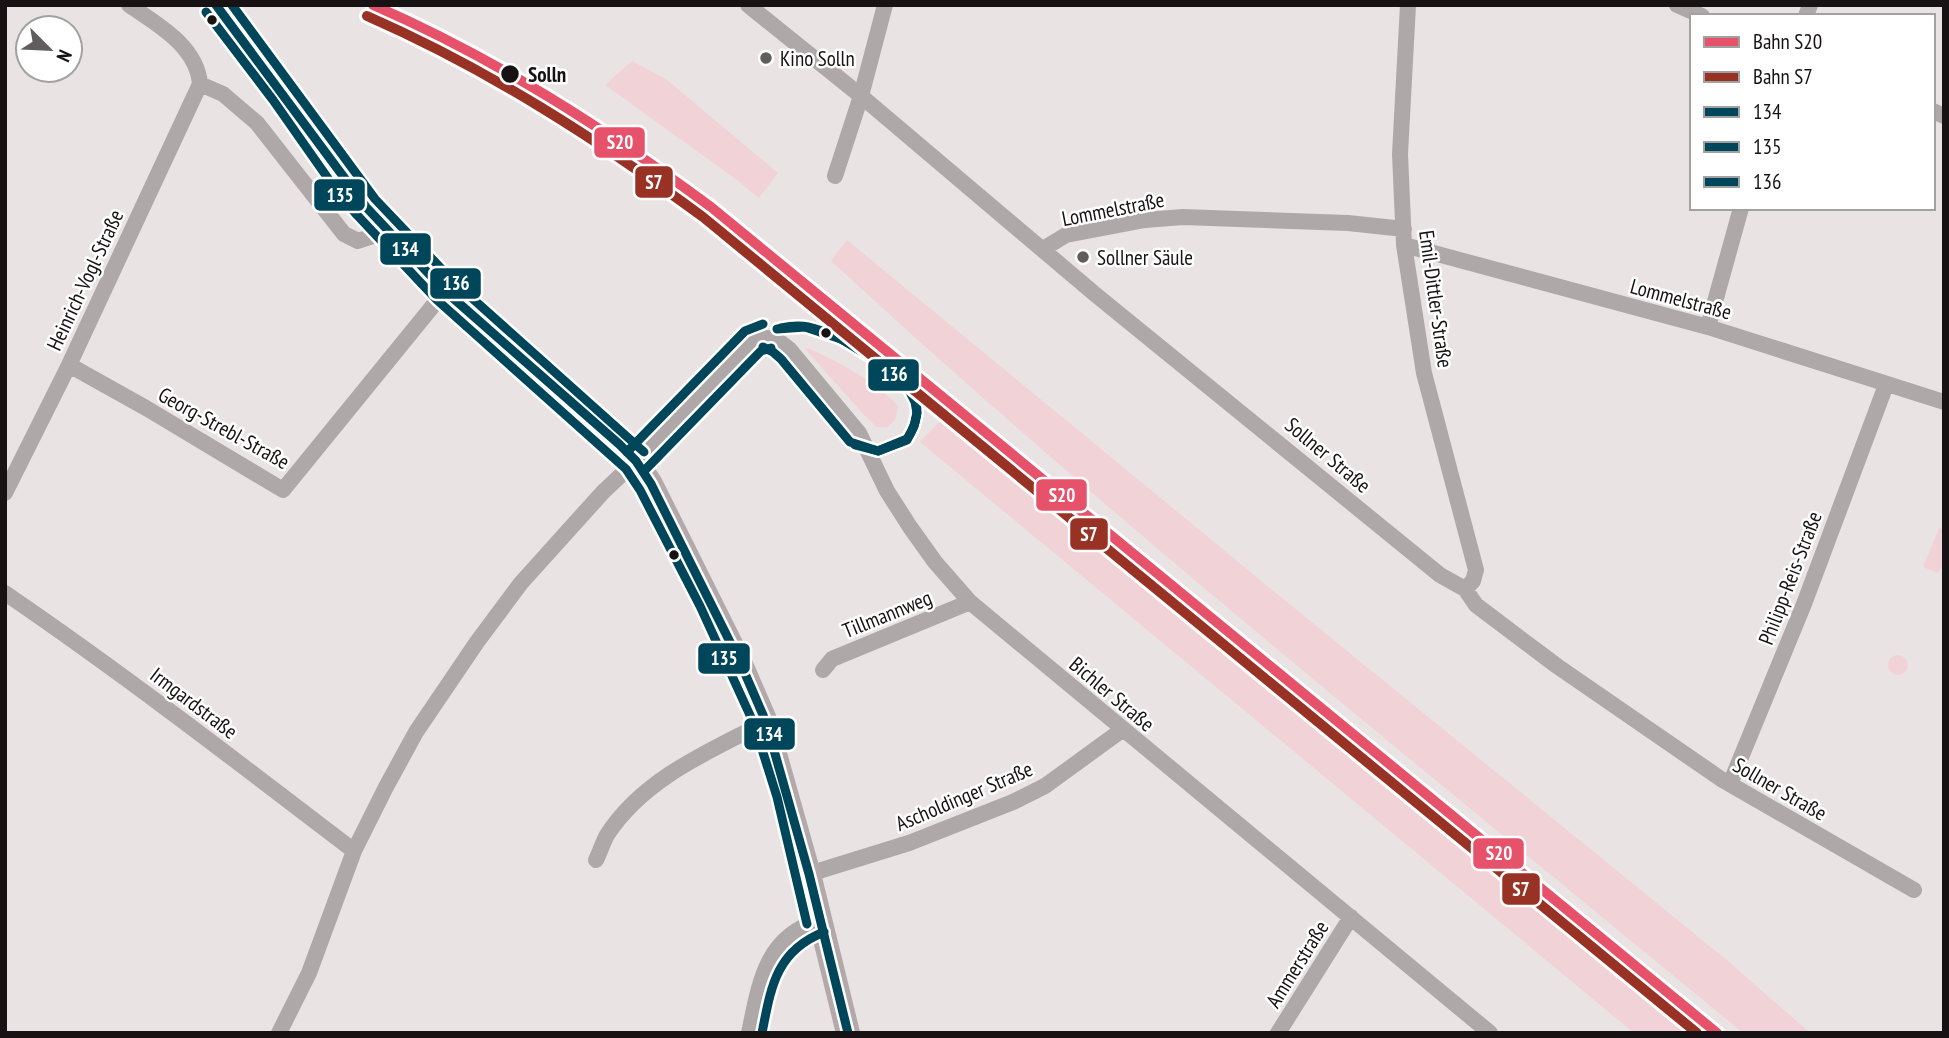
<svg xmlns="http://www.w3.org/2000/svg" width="1949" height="1038" font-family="'PT Sans Narrow',sans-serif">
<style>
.green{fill:#f1d2d6}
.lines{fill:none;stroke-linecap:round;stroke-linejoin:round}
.minor{stroke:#afa8a8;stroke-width:16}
.primary{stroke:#b3a9aa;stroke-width:24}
.bus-1-casing{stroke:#fff;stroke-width:14}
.bus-2-casing{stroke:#fff;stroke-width:14}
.bus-3-casing{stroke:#fff;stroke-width:14}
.bus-1{stroke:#00465a;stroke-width:9}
.bus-2{stroke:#00465a;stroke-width:9}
.bus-3{stroke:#00465a;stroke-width:9}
.rail-1-casing{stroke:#fff;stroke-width:16}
.rail-2-casing{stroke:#fff;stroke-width:16}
.rail-1{stroke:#e7526b;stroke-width:10}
.rail-2{stroke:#983224;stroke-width:10}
.bus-dot{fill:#171314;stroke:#fff;stroke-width:2.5}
.poi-dot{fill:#615c5d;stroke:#fff;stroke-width:2.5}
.labels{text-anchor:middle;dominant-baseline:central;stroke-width:5;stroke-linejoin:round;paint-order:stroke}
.poi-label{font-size:21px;fill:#171314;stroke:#fff;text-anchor:start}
.stop-label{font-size:21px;font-weight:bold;fill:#171314;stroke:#fff;text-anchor:start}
.street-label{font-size:21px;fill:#171314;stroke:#fff}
.line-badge{stroke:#fff;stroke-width:2.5}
.badge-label{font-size:19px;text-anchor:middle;font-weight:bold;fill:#fff}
</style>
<rect width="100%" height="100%" fill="#eae3e4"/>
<path class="green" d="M632 61 666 79 778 173 759 198 737 180 605 85Z
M847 240 1287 602 1728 961 1810 1033H1743C1436 779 1124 531 831 261Z
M808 348C840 363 874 380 898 406L896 418 888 427H877L866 417 806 350Z
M942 419 1701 1033H1634L920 442Z
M1939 528 1944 530V563L1938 573 1923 567Z
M1888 665a10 10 0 1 1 20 0a10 10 0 1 1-20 0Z"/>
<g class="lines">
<path class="minor" d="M129 5C157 24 197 46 200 84
M748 5 861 96 1096 295 1440 575 1465 589 1476 605 1557 666 1721 779 1914 890
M1408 5 1400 154 1404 245 1424 373 1476 570 1473 581 1465 589
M1677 5 1702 16
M1806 16 1810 5
M200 84 223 94 257 123 344 234 358 241 370 237 386 225
M1933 111 1944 116
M835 176 861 96 885 5
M1404 245 1708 327 1944 402
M1043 249 1066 235 1145 220 1183 217 1348 223 1404 229
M1708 327 1741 208
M69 365 146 408 283 490 445 291
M5 493 69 365 200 84
M5 593C125 675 239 763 354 851
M823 670 832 659 970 602
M1730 784 1804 604 1886 385
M596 860C600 852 603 842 607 835 643 779 709 751 766 722
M809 874 909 843 1013 802 1045 786 1122 730
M279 1033 309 973 354 851 386 787 416 732 477 642 521 583 603 492 651 447 754 340C770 335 778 339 790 350L859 433 887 491 910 527 935 562 970 602 1490 1033
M749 1033C759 985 765 936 819 921
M1278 1033 1351 917"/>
<path class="primary" d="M216 5 283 93 349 187 366 207 445 291 619 444 636 461 651 484 740 662 766 722 809 874 848 1033"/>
<defs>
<path id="bus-1" d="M216 5 366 207 445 291 619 444 636 461 651 484 740 662 766 722 809 874 848 1033"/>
<path id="bus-2" d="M206 12 273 100 339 194 357 215 437 300 626 469 640 490 700 606 754 724 777 797 807 924
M763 347 773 352 781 359 850 442 878 451 907 439C914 429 919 415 916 403 906 370 840 334 808 327 799 325 790 326 781 328
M645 470 761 351 771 348
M762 1033C771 987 776 951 824 932"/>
<path id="bus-3" d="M232 5 375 199 454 282 644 452
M777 329 805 327 841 339 885 366 909 390 915 402 917 413 914 426 907 440 878 451 855 445
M627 452 745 331 763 324"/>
</defs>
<use href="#bus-1" class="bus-1-casing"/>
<use href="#bus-2" class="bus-2-casing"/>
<use href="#bus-3" class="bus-3-casing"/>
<use href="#bus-1" class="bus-1"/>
<use href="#bus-2" class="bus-2"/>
<use href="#bus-3" class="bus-3"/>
<defs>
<path id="rail-1" d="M373 5C495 58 604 128 711 207L1717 1033"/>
<path id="rail-2" d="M367 16C488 69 597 139 703 217L1697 1033"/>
</defs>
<use href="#rail-1" class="rail-1-casing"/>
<use href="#rail-2" class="rail-2-casing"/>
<use href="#rail-1" class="rail-1"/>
<use href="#rail-2" class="rail-2"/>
</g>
<g class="bus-dot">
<circle cx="212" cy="20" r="6"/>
<circle cx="510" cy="74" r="10"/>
<circle cx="826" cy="333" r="6"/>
<circle cx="674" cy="555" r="6"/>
</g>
<g class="poi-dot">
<circle cx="766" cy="58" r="7"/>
<circle cx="1083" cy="257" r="7"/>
</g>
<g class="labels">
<g class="poi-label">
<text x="780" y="58">Kino Solln</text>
<text x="1097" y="257">Sollner Säule</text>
</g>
<g class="stop-label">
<text x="528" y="74">Solln</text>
</g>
<g class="street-label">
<text transform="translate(1113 209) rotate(-11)">Lommelstraße</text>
<text transform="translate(85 280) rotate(-65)">Heinrich-Vogl-Straße</text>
<text transform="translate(1436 299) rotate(82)">Emil-Dittler-Straße</text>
<text transform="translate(1681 299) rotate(15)">Lommelstraße</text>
<text transform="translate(224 428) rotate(29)">Georg-Strebl-Straße</text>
<text transform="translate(1328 455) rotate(40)">Sollner Straße</text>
<text transform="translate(1790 578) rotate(-69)">Philipp-Reis-Straße</text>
<text transform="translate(887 614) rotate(-22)">Tillmannweg</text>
<text transform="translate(1112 694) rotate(40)">Bichler Straße</text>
<text transform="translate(194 703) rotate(37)">Irmgardstraße</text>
<text transform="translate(1780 789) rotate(30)">Sollner Straße</text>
<text transform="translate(964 796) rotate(-23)">Ascholdinger Straße</text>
<text transform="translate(1297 964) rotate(-58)">Ammerstraße</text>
</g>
</g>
<g class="line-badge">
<rect x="593" y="126" width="53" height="33" rx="7" fill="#e7526b"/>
<rect x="634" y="165" width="40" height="34" rx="7" fill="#983224"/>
<rect x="313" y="178" width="53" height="34" rx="7" fill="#00465a"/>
<rect x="379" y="232" width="53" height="34" rx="7" fill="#00465a"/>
<rect x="429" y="267" width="53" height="33" rx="7" fill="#00465a"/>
<rect x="867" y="358" width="53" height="34" rx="7" fill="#00465a"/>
<rect x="1035" y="478" width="53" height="34" rx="7" fill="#e7526b"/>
<rect x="1069" y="517" width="40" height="34" rx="7" fill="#983224"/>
<rect x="697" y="642" width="54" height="33" rx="7" fill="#00465a"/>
<rect x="743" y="717" width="53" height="34" rx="7" fill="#00465a"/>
<rect x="1472" y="837" width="53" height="33" rx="7" fill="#e7526b"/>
<rect x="1501" y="872" width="40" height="34" rx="7" fill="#983224"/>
</g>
<g class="badge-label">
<text x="620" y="149">S20</text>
<text x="654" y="189">S7</text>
<text x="340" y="202">135</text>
<text x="405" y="256">134</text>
<text x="456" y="290">136</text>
<text x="894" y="381">136</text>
<text x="1062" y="502">S20</text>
<text x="1089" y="541">S7</text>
<text x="724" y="665">135</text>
<text x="769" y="741">134</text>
<text x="1499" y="860">S20</text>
<text x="1521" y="896">S7</text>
</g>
<rect width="1949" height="1038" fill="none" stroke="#171314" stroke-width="14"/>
<rect x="1690" y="14" width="245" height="196" fill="#ffffff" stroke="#a2a1a1" stroke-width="2"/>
<rect x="1704" y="37" width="35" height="10" fill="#e7526b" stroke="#a2a1a1" stroke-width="2"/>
<text x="1753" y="49" font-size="21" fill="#171314">Bahn S20</text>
<rect x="1704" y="72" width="35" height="10" fill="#983224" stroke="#a2a1a1" stroke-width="2"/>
<text x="1753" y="84" font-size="21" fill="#171314">Bahn S7</text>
<rect x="1704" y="107" width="35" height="10" fill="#00465a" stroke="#a2a1a1" stroke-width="2"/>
<text x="1753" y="119" font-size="21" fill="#171314">134</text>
<rect x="1704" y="142" width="35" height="10" fill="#00465a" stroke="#a2a1a1" stroke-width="2"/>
<text x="1753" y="154" font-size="21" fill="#171314">135</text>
<rect x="1704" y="177" width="35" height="10" fill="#00465a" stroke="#a2a1a1" stroke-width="2"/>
<text x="1753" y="189" font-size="21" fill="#171314">136</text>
<g transform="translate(49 49) rotate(114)"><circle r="33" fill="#ffffff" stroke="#a2a1a1" stroke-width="2"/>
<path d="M0-5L12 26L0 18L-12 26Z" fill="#615c5d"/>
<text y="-10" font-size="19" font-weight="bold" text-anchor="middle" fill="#171314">N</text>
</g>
</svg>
